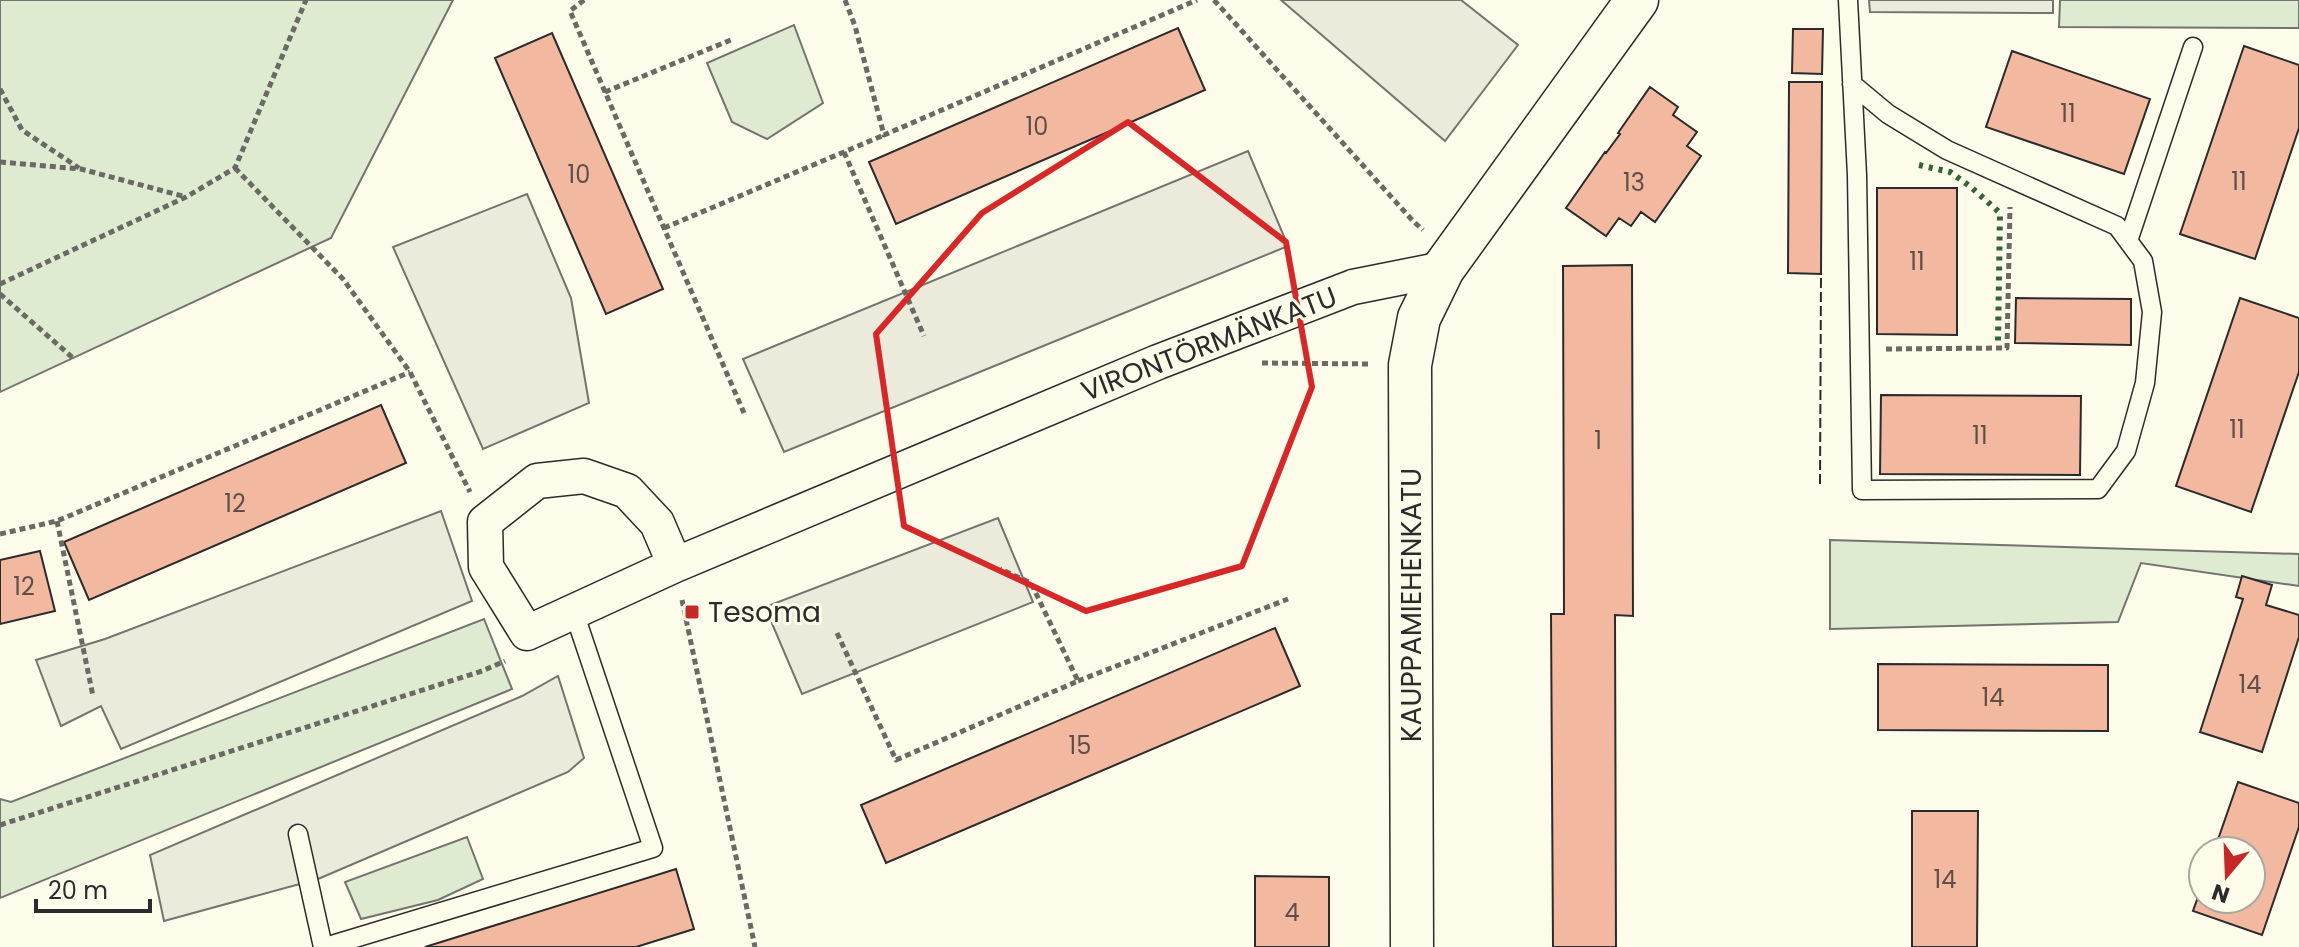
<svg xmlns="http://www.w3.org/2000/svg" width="2299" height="947" font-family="Poppins,sans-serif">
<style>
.green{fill:#deebd1;stroke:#74746e;stroke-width:2}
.parking{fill:#eceadb;stroke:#74746e;stroke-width:2}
.building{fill:#f2b8a0;stroke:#2b2b2b;stroke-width:2}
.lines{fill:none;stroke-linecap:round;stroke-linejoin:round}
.service-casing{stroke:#2b2b2b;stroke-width:21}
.minor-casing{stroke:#2b2b2b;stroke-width:37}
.tertiary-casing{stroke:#2b2b2b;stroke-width:45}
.path{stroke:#6a6964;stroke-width:5;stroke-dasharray:6 4;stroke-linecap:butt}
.service{stroke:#fdfbea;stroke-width:18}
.minor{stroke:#fdfbea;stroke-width:34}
.tertiary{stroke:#fdfbea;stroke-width:42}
.hedge{stroke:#34623c;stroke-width:6;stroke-dasharray:4 6;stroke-linecap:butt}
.fence{stroke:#2b2b2b;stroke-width:2;stroke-dasharray:10 4;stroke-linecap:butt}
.marked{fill:none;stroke:#d62828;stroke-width:6;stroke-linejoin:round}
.poi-dot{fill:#c62828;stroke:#fdfbea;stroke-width:3}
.labels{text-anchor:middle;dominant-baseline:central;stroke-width:6;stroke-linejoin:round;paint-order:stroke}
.number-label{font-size:24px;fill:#5d4e48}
.street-label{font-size:28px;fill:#2b2b2b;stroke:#fdfbea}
.poi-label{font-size:28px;fill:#2b2b2b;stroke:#fdfbea;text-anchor:start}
</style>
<rect width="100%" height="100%" fill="#fdfbea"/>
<path class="green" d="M0 0H453L331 238 0 392Z
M2060 0H2299V28L2059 27Z
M794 25 823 103 767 139 732 122 707 63Z
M1830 540 2299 554V586L2141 563 2118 622 1830 629Z
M484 619 512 689 0 898V799L11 802Z
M467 837 483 879 438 900 361 919 345 882Z"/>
<path class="parking" d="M1281 0H1461L1518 45 1445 141Z
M1869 0H2053V13L1870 12Z
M1248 151 1288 246 784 452 743 359Z
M527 194 571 298 589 403 483 449 393 247Z
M441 511 472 601 121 749 101 706 61 726 36 660 105 639Z
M998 518 1033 602 802 694 765 607Z
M558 676 584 758 568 772 318 879 164 921 150 855 522 696Z"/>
<path class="building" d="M1178 28 1205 90 896 224 869 162Z
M1793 29H1823L1822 74 1792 73Z
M552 33 663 289 606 314 495 58Z
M2244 46 2299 65V128L2255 259 2180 234Z
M2012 51 2150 99 2124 174 1986 127Z
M1789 82H1822L1821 274 1788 273Z
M1650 87 1678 107 1673 115 1697 132 1687 146 1701 156 1655 222 1641 212 1631 226 1619 218 1606 236 1566 208 1605 152 1606 153 1620 134 1618 133Z
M1877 188H1957V335L1877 334Z
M1632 265 1633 616 1615 615 1616 947H1553L1551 614H1564L1563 266Z
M2016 298 2131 299V345L2015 343Z
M2240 298 2299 318V372L2251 512 2176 486Z
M1881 395 2081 396 2080 475 1880 474Z
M381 405 406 463 89 600 64 542Z
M40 551 55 611 0 624V560Z
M2242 576 2272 585 2266 605 2299 615V637L2262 752 2200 732 2243 599 2236 597Z
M1275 628 1300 686 886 863 861 805Z
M1878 664 2108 665V731L1878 730Z
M2238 782 2299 803V827L2262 935 2193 911 2203 883V899H2251V851H2214Z
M1912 811H1978L1977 947H1912Z
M676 869 694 929 636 947H425Z
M1255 876 1329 877V947H1255Z"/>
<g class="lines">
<defs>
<path id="service" d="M1848 0 1857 175 1862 490 2098 489 2126 451 2145 383 2152 312 2143 261 2117 226 1947 150 1888 114 1852 84
M2128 241 2193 47
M298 834 323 947
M325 947 653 848 574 612"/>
<path id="minor" d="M675 565 657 523 627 491 584 476 537 481 485 522 486 567 527 633 675 565 1158 362 1353 287 1443 269"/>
<path id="tertiary" d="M1412 947 1410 365 1419 318 1443 269 1637 0"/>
</defs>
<use href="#service" class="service-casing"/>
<use href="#minor" class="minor-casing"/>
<use href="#tertiary" class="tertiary-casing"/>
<path class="path" d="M584 0 570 11 744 413
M845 0 855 26 884 135 1197 0
M1214 0 1413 221 1423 230
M0 89 22 130 79 168
M605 92 733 39
M844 152 924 336
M0 162 81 169 186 197
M235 168 343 279 410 372 470 492
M664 228 884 135
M0 284 186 197 235 168 306 0
M0 294 73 358
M1886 349 2007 348 2010 207
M1262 363 1372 364
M57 521 93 696
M0 534 57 521 410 372
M682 600 755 947
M837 633 896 760 1078 681 1031 583 1000 569
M1078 681 1288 599
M0 825 482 671 505 661"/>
<use href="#service" class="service"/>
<use href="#minor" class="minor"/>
<use href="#tertiary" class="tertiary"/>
<path class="hedge" d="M1919 165 1950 172 1971 187 2000 213 1998 341"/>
<path class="fence" d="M1820 484 1821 274"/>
</g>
<path class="marked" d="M1128 122 1286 242 1312 387 1242 566 1086 611 904 526 876 334 982 213Z"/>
<rect class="poi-dot" x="684" y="604" width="16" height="16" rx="4"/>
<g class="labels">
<g class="number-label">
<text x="2068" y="113">11</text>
<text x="1037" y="126">10</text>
<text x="579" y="174">10</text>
<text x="2239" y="181">11</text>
<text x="1634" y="182">13</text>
<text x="1917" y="261">11</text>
<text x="2237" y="429">11</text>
<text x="1980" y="435">11</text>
<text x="1598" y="440">1</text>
<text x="235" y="503">12</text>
<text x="24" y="586">12</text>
<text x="2250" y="684">14</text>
<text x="1993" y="697">14</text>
<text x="1080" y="745">15</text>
<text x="1945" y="879">14</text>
<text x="1292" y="912">4</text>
</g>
<g class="street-label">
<text transform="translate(1209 344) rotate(-21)">VIRONTÖRMÄNKATU</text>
<text transform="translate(1411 605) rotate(-90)">KAUPPAMIEHENKATU</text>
</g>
<g class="poi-label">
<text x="708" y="612">Tesoma</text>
</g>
</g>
<g transform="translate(2227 875) rotate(199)"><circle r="38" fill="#fdfbea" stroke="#a9a89e" stroke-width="2"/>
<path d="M0-6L14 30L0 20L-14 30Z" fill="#c62828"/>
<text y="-12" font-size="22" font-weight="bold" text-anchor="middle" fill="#2b2b2b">N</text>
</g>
<path d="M36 899v12h114v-12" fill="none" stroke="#2b2b2b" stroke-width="4"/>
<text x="48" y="899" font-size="24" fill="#2b2b2b" stroke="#fdfbea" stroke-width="6" paint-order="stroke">20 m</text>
</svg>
